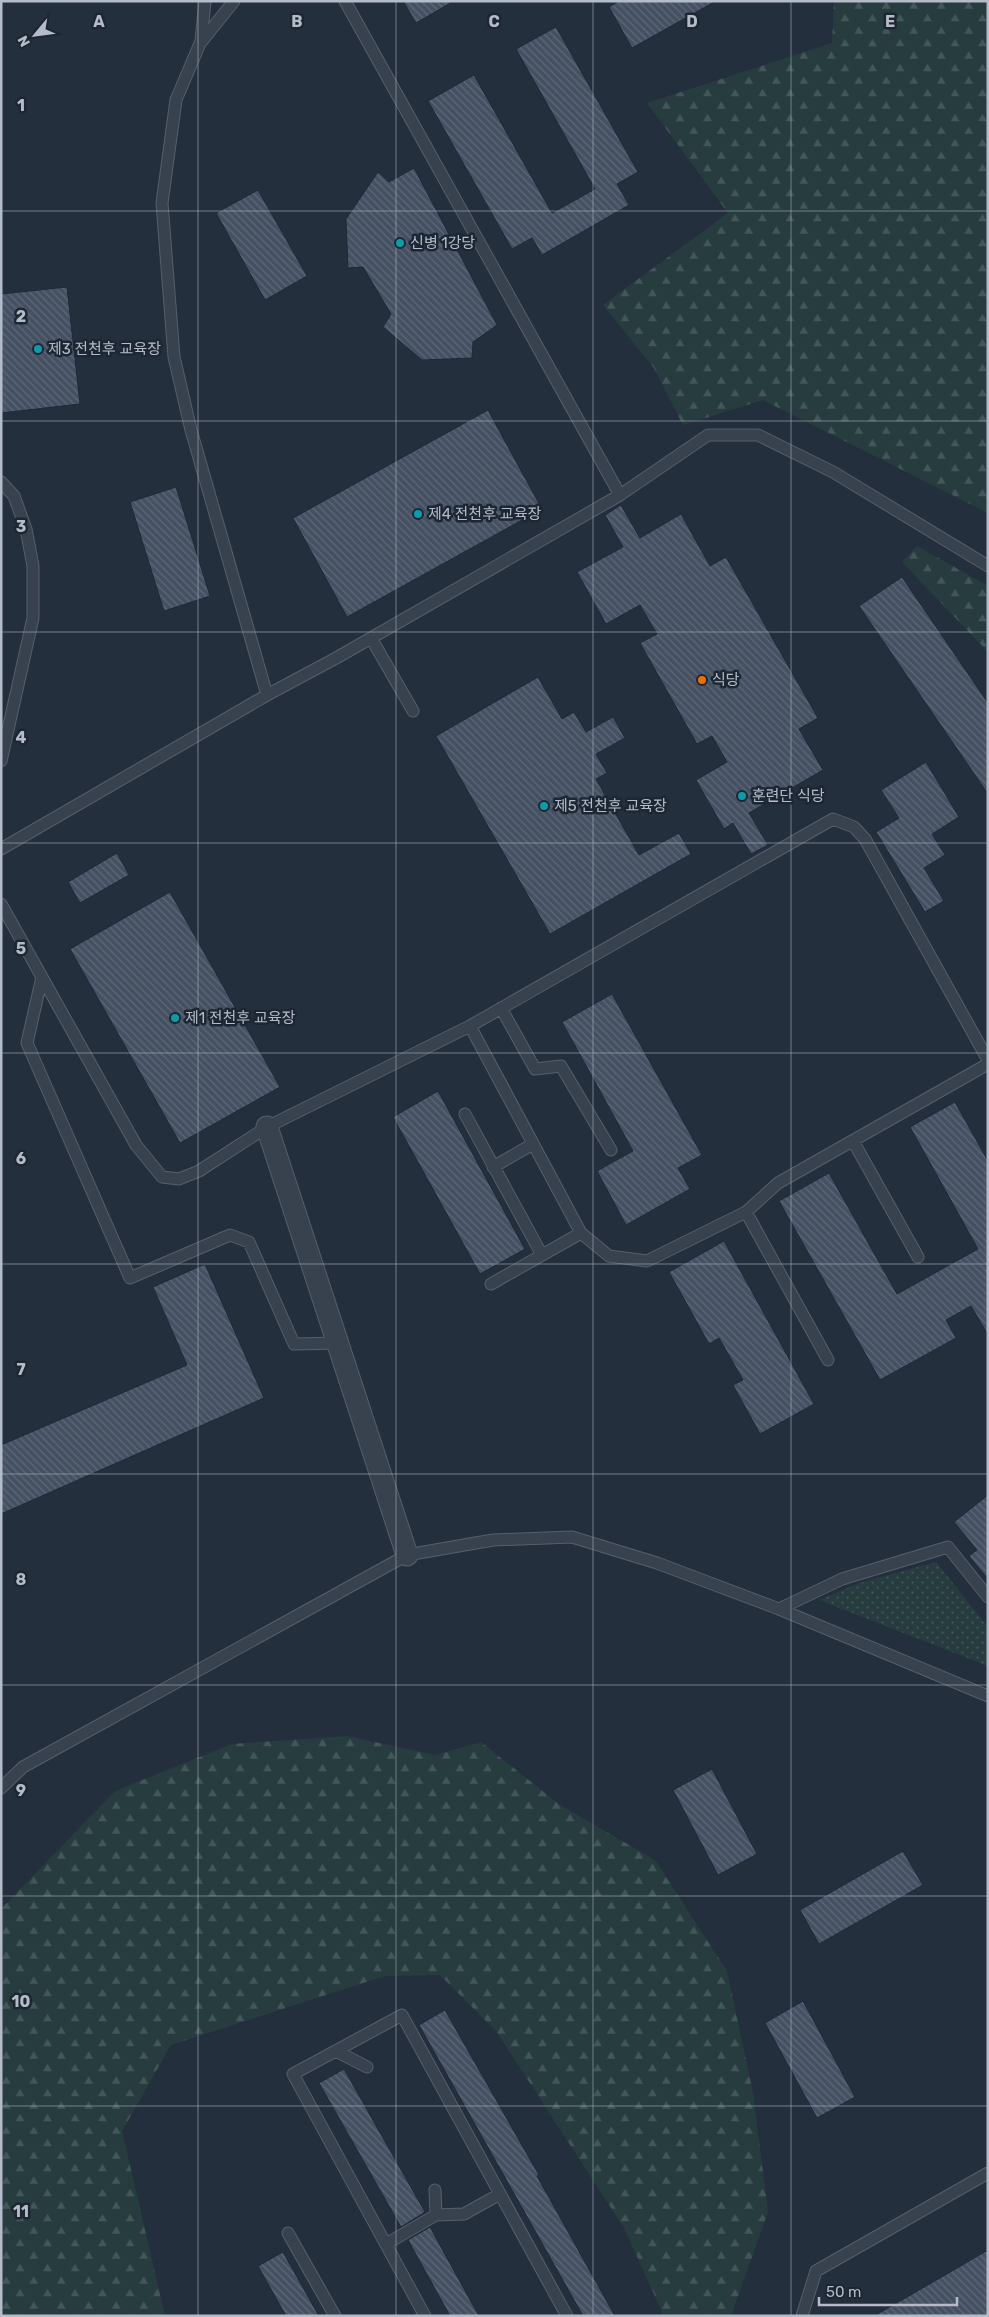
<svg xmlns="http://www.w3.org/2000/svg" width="989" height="2317" font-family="Rubik,'Noto Sans KR',sans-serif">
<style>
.grass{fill:url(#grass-dots)}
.forest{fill:url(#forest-firs)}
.building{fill:url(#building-back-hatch);stroke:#1f2835}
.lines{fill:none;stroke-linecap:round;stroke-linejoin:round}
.service-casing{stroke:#565f6c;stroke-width:13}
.minor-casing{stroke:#565f6c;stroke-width:23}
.service{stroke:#38414e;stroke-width:11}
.minor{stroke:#38414e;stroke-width:21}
.grid{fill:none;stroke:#b4bcc9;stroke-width:1;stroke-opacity:0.55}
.culture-dot{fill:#0f9aa8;stroke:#1d2633;stroke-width:2}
.food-dot{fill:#e8710a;stroke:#1d2633;stroke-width:2}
.labels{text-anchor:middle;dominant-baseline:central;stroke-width:5;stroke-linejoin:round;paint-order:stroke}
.poi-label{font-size:15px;fill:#b4bcc9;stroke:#1d2633;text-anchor:start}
.grid-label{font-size:16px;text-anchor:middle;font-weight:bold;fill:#b4bcc9;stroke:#1d2633;stroke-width:5;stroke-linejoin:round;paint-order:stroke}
</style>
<defs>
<pattern id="grass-dots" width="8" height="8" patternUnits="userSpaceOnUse" patternTransform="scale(1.25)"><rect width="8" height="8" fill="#263c3f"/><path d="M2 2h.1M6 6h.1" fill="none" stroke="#435659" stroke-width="1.8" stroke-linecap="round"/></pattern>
<pattern id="forest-firs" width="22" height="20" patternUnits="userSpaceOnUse" patternTransform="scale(1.25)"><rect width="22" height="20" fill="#263c3f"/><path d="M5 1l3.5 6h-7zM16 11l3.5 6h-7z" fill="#435659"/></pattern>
<pattern id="building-back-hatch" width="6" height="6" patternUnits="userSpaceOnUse" patternTransform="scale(1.25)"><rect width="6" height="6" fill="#455162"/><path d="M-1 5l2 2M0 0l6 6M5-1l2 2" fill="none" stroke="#5d6877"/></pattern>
</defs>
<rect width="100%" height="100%" fill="#242f3e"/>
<path class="grass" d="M936 1562 988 1627V1666L819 1600 859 1583Z"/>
<path class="forest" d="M834 1H988V513L763 400 683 425 654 368 603 305 728 213 647 103 832 43Z
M917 546 988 586V652L902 562Z
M347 1736 435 1755 481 1742 560 1805 655 1860 727 1971 753 2093 768 2212 731 2316H664L624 2228 496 2031 440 1975 385 1976 171 2045 122 2131 165 2316H1V1909L115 1791 232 1744Z"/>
<path class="building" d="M403 1H454L416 23Z
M619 1H716L632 48 609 7Z
M556 27 638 172 617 184 629 205 542 255 532 238 512 249 428 101 474 75 552 213 595 189 516 49Z
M414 168 497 325 473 342 472 358 422 360 383 327 391 314 363 267 348 268 346 219 378 172 389 182Z
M258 190 307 276 265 300 216 213Z
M67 287 80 404 1 413V294Z
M488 410 542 509 347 617 293 518Z
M176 487 210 596 164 611 130 502Z
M621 505 640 538 681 514 710 566 726 557 818 718 799 729 823 770 749 813 768 845 751 854 733 823 724 829 696 780 727 762 712 736 697 744 640 643 657 634 640 605 606 624 577 572 623 547 605 515Z
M902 577 988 703V794L859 606Z
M538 677 562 719 574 712 586 732 613 717 625 738 596 754 607 773 596 779 639 855 679 833 691 854 550 934 436 736Z
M926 762 959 817 932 834 945 855 924 868 944 901 925 912 876 832 899 818 881 790Z
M117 853 129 875 80 903 68 882Z
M170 892 280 1087 180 1143 70 949Z
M612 994 702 1155 678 1168 690 1189 626 1225 597 1171 633 1151 562 1022Z
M438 1091 525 1249 480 1274 393 1117Z
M955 1102 988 1161V1335L971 1306 946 1320 956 1338 880 1380 779 1201 829 1173 897 1294 978 1249 910 1127Z
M724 1241 814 1404 760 1434 733 1385 743 1380 719 1338 709 1344 669 1272Z
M205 1264 264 1398 1 1514V1445L187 1365 153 1287Z
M988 1495V1579L969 1556 977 1550 954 1522Z
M712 1769 757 1854 718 1875 673 1790Z
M903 1851 923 1885 819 1944 800 1910Z
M803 2001 855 2097 817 2118 765 2023Z
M445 2010 539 2175 537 2176 615 2316H583L419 2025Z
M344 2069 425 2212 401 2227 319 2083Z
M430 2227 479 2316H450L408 2240Z
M988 2250V2316H874L933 2282Z
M283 2252 319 2316H286L258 2266Z"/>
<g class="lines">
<defs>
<path id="service" d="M205 1 201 41 176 100 162 203 174 357 191 430 267 695
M345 1 620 495
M202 41 234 1
M1 482 14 496 26 529 33 566V618L1 761
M371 638 413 711
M1 849 267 695 338 657 620 495 708 435H758L833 472 988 566
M1 904 136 1145 162 1177 179 1179 199 1171 267 1127 470 1026 833 819 854 827 865 839 988 1060
M42 977 27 1043 130 1278 230 1235 249 1242 294 1344 338 1343
M501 1008 535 1069 561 1066 611 1150
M470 1026 581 1233 609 1256 647 1261 746 1212 828 1360
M465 1114 542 1255
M853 1141 918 1257
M493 1167 533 1144
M746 1212 778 1183 988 1064
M491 1284 581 1233
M779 1609 842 1579 948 1547 988 1597
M1 1788 23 1767 407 1555 493 1540 572 1537 657 1563 779 1609 988 1696
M336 2051 367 2067
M436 2215 464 2214 500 2194
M288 2233 335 2316
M386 2244 436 2215 435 2190
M425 2316 293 2074 402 2015 567 2316
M802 2316 816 2271 988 2173"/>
<path id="minor" d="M267 1127 407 1555"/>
</defs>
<use href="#service" class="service-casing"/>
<use href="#minor" class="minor-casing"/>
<use href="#service" class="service"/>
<use href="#minor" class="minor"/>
</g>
<path class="grid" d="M198 1V2316M396 1V2316M593 1V2316M791 1V2316M1 211H988M1 421H988M1 632H988M1 843H988M1 1053H988M1 1264H988M1 1474H988M1 1685H988M1 1896H988M1 2106H988"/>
<g class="culture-dot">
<circle cx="400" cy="243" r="5"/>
<circle cx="38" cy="349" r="5"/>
<circle cx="418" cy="514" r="5"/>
<circle cx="742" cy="796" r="5"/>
<circle cx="544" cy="806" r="5"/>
<circle cx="175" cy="1018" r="5"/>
</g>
<circle class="food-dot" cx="702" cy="680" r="5"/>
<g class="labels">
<g class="poi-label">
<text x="410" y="243">신병 1강당</text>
<text x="48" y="349">제3 전천후 교육장</text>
<text x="428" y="514">제4 전천후 교육장</text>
<text x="712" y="680">식당</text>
<text x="752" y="796">훈련단 식당</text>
<text x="554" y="806">제5 전천후 교육장</text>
<text x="185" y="1018">제1 전천후 교육장</text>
</g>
</g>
<g class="grid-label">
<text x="99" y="27">A</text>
<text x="297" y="27">B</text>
<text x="494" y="27">C</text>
<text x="692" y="27">D</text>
<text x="890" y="27">E</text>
<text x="21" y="111">1</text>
<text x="21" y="322">2</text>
<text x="21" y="532">3</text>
<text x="21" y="743">4</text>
<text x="21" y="954">5</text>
<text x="21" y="1164">6</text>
<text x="21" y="1375">7</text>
<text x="21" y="1585">8</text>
<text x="21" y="1796">9</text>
<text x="21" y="2007">10</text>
<text x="21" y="2217">11</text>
</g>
<rect width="989" height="2317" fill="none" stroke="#b4bcc9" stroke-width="5"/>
<g transform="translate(35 35) rotate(241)" stroke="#1d2633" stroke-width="4" paint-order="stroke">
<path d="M0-4L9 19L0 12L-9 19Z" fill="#b4bcc9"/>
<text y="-8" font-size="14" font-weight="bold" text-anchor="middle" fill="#b4bcc9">N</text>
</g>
<path d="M819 2297v8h138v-8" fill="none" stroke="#b4bcc9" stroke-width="2.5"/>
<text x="826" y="2297" font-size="15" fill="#b4bcc9" stroke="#1d2633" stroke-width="4" paint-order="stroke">50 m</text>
</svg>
